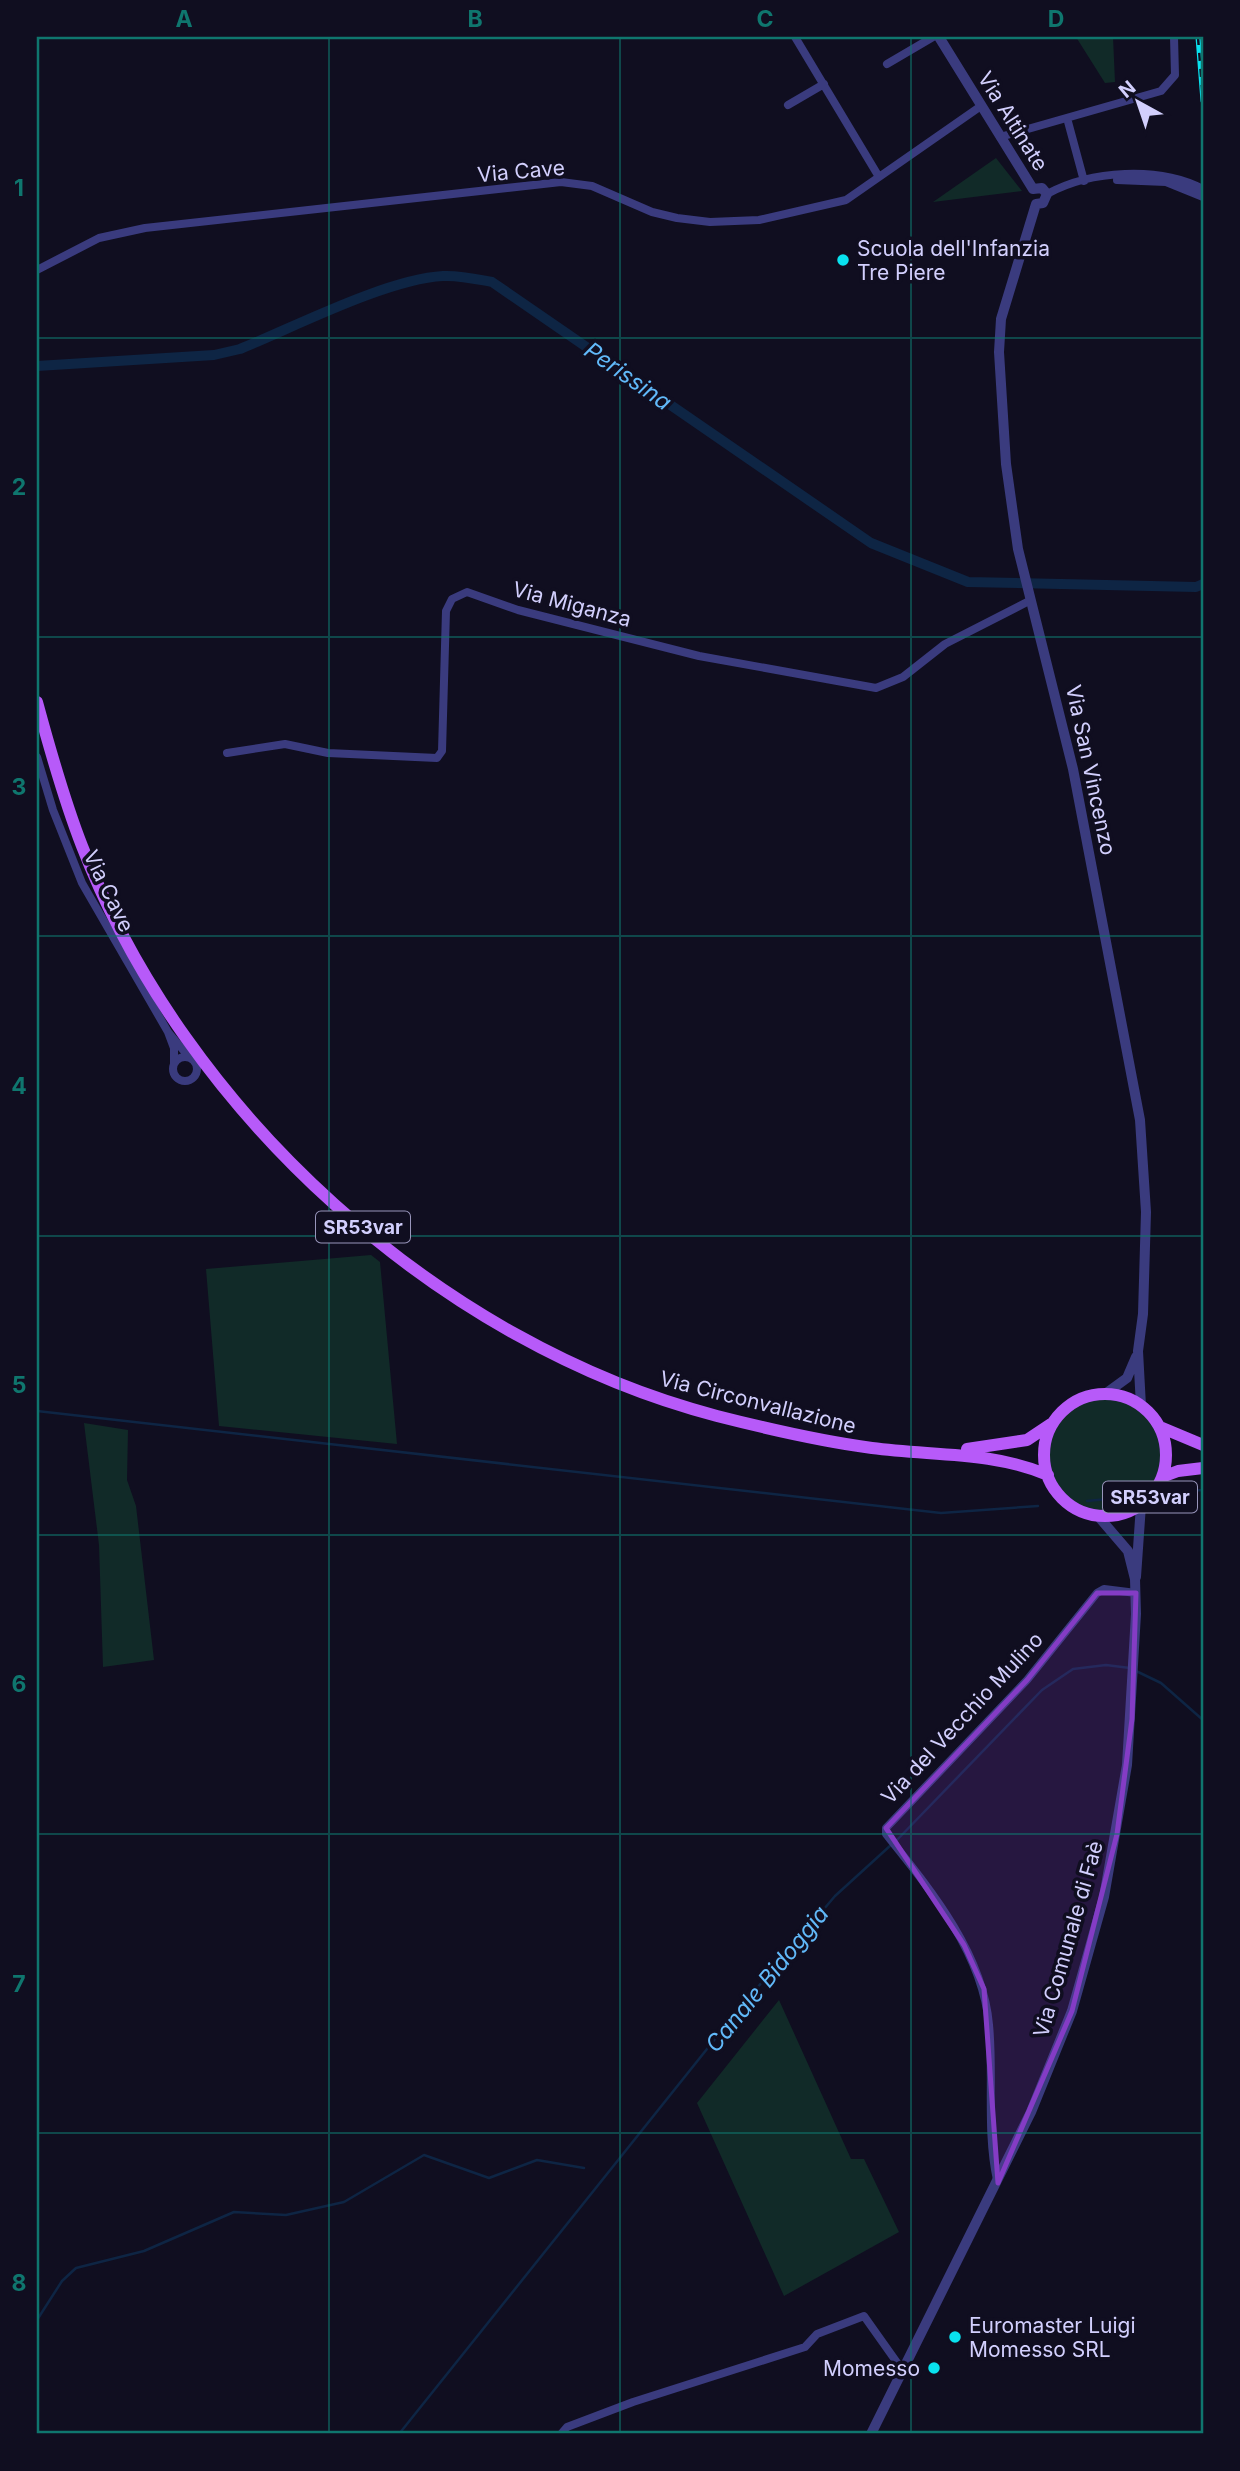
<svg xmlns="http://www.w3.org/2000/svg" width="1240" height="2471" font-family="Inter,sans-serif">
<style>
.green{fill:#112a28}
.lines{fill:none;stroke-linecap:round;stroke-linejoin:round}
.stream{stroke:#0e2544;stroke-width:2.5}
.canal{stroke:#0e2544;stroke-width:10}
.minor{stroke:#3a3b7e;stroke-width:8}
.tertiary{stroke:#3a3b7e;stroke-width:10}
.primary{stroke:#b75af9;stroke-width:12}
.rail-casing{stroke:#09e2ef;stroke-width:5}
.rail{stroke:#100e20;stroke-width:2.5;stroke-dasharray:8;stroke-linecap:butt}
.marked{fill:#843cc5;fill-opacity:0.2;stroke:#843cc5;stroke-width:5;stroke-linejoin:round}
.grid{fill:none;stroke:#0f766e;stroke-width:2;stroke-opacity:0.55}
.poi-dot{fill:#09e2ef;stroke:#100e20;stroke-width:2.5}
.labels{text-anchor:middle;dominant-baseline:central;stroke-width:7;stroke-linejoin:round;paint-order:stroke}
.shield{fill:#100e20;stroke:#9895bb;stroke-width:2}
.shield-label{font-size:19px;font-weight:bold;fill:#d2cffd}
.street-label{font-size:21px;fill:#d2cffd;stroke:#100e20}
.poi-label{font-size:21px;fill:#d2cffd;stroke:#100e20;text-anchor:start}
.water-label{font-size:23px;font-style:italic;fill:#61b9f9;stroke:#100e20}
.neatline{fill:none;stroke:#0f766e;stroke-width:2.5}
.grid-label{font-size:23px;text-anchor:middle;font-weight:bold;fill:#0f766e}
</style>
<rect width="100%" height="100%" fill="#100e20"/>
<path class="green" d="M1076 37H1113L1115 82 1105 83Z
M996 158 1022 191 933 202Z
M371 1255 380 1262 397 1444 219 1426 206 1269Z
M1049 1455a56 56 0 1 1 112 0a56 56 0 1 1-112 0Z
M84 1423 128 1430 127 1480 136 1506 154 1660 103 1667 99 1545Z
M779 2000 851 2159H864L899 2232 784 2296 697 2103Z"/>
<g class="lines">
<path class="stream" d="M37 1411 941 1513 1038 1506
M1189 1491 1203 1490
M1087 1501 1128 1497
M1136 1671 1161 1683 1203 1720
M896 1841 1042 1690 1073 1669 1106 1665 1130 1668
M37 2320 62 2281 76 2268 144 2251 234 2212 286 2215 344 2202 424 2155 489 2178 537 2160 584 2168
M399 2434 735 2014 835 1896 891 1845"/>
<path class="canal" d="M37 366 214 355 240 349C294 327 387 279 443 276 459 275 476 279 492 282L871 543 968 582 1196 587 1203 584"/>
<path class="minor" d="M795 37 879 177
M887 64 933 37
M788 105 824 84
M1067 118 1084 181
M1000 137 1161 91 1175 75 1174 37
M1117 180 1166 182 1203 197
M1047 194C1091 170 1159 166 1203 189
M37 270 99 238 145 228 561 182 592 186 652 212 677 218 710 222 759 220 846 200 981 106
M227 753 285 744 328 753 437 758 442 751 446 611 452 599 467 592 518 610 699 656 876 688 903 677 945 644 1031 600
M37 757 53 810 82 883 168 1032
M173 1069a12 12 0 1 1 24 0a12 12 0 1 1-24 0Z
M174 1063V1048L168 1032 189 1057
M997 2180C986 2130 994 2075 989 2025 983 1953 930 1889 886 1834V1828L1027 1680 1097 1593 1104 1589 1136 1593
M561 2434 567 2427 633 2402 805 2347 817 2334 864 2316 903 2371"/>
<path class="tertiary" d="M939 37 1033 189
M1033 189 1042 188 1047 194 1043 203 1036 204
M1036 204 1001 319 999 352 1006 464 1018 549 1073 769 1140 1120 1146 1212 1143 1314 1138 1351 1141 1406
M1105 1394 1127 1378 1136 1357
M1136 1577 1141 1505
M871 2434 1031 2112 1072 2011 1104 1897 1127 1765 1136 1614 1135 1579 1128 1551 1098 1516"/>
<path class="primary" d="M37 702C50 750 64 800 82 846 185 1113 440 1344 717 1416 768 1429 820 1441 872 1448 932 1456 991 1451 1048 1475
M1044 1455a61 61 0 1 1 122 0a61 61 0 1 1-122 0Z
M1160 1427 1203 1445
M967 1449 1027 1440 1051 1424
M1162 1477 1178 1471 1203 1468"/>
<defs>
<path id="rail" d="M1198 37 1203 101"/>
</defs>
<use href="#rail" class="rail-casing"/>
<use href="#rail" class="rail"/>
</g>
<path class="marked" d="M1097 1593H1136L1132 1719 1117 1834 1072 2011 998 2183 984 1989 964 1945 886 1828 1027 1680Z"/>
<path class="grid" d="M329 37V2434M620 37V2434M911 37V2434M37 338H1203M37 637H1203M37 936H1203M37 1236H1203M37 1535H1203M37 1834H1203M37 2133H1203"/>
<g class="poi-dot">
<circle cx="843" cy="260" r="7"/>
<circle cx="955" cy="2337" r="7"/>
<circle cx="934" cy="2368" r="7"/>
</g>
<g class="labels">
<g class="shield">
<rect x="316" y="1211.5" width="94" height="31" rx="5"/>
<rect x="1103" y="1481.5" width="94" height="31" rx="5"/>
</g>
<g class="shield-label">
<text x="363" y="1227">SR53var</text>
<text x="1150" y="1497">SR53var</text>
</g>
<g class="street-label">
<text transform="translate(1013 121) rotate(58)">Via Altinate</text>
<text transform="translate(521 171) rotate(-5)">Via Cave</text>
<text transform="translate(572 604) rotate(15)">Via Miganza</text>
<text transform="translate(1091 770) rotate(78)">Via San Vincenzo</text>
<text transform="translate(109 891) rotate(64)">Via Cave</text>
<text transform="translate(758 1402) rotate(14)">Via Circonvallazione</text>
<text transform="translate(962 1718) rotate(-47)">Via del Vecchio Mulino</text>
<text transform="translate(1068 1939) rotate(-74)">Via Comunale di Faè</text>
</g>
<g class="poi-label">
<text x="857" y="248">Scuola dell'Infanzia<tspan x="857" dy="24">Tre Piere</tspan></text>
<text x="969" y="2325">Euromaster Luigi<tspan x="969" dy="24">Momesso SRL</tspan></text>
<text x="920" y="2368" text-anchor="end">Momesso</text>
</g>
<g class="water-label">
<text transform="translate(628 376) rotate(35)">Perissina</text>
<text transform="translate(767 1979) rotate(-51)">Canale Bidoggia</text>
</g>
</g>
<rect width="1240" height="2471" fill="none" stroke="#100e20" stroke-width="77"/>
<g transform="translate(1138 102) rotate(320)" stroke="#100e20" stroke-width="5" paint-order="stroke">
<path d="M0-5L12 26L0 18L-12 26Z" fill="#d2cffd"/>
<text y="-10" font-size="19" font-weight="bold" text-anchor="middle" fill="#d2cffd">N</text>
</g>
<rect x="38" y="38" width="1164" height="2394" class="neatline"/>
<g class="grid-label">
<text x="184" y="27">A</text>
<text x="475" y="27">B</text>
<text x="765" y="27">C</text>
<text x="1056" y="27">D</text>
<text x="19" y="196">1</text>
<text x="19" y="495">2</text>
<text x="19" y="795">3</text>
<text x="19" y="1094">4</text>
<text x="19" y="1393">5</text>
<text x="19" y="1692">6</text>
<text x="19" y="1992">7</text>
<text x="19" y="2291">8</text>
</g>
</svg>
